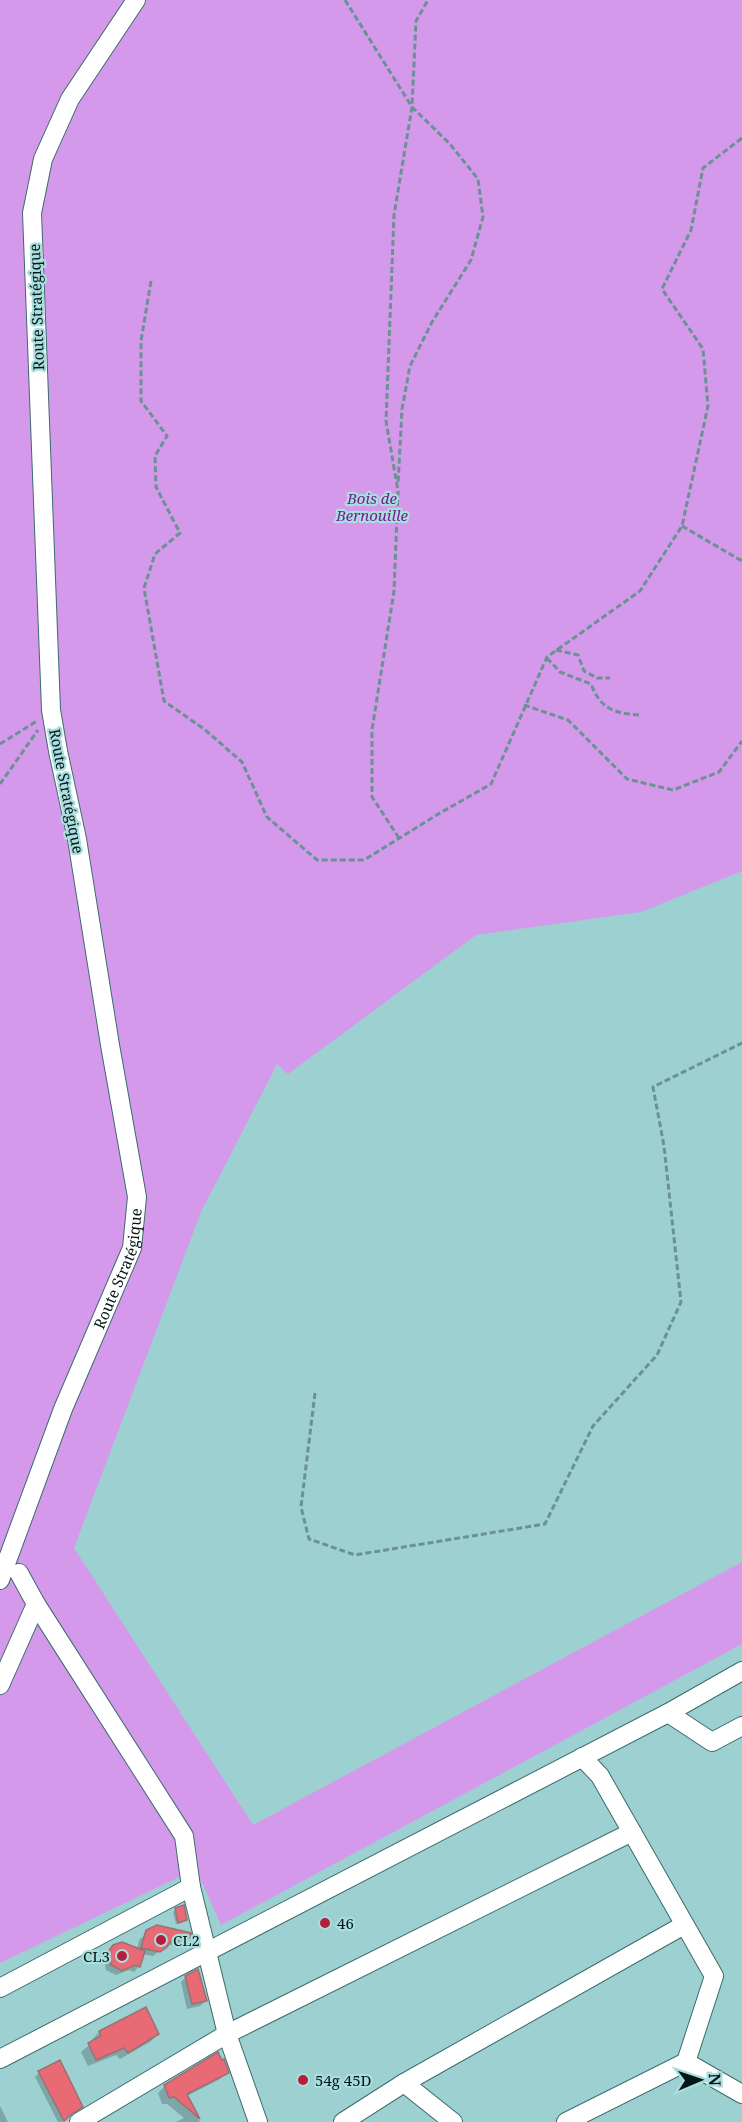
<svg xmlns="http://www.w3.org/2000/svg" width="742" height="2122" font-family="'Noto Serif',serif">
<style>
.green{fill:#d599eb}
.shadow{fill:#0003}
.building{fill:#e76a75;stroke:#9a7172;stroke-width:1.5}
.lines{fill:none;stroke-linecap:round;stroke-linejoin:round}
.minor-casing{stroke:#3b6c6d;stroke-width:20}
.path{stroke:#6a9293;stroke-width:3;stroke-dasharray:6 3;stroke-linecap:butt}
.minor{stroke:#fff;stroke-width:18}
.poi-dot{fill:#b21f3c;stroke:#aaddde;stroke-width:2}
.labels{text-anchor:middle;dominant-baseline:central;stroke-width:4.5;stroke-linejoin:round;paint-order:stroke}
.street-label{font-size:15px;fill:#031717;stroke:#aaddde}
.park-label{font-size:15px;font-style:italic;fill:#761b91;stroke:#aaddde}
.poi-label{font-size:15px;fill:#031717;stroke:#aaddde;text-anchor:start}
</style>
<rect width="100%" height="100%" fill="#9dd0d1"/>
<path class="green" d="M0 0H742V871L641 912 476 935 288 1074 277 1064 201 1212 74 1548 253 1825 742 1562V1644L221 1925 196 1869 0 1963Z"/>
<path class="shadow" d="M176 1910 186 1919 183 1922 176 1924 173 1912Z
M153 1927 190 1936 184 1942 166 1946 153 1956 142 1954 139 1966 134 1972 129 1970 116 1975 106 1970 104 1959 108 1952 137 1950 139 1940Z
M186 1977 206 2001 200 2006 187 2009 181 1982Z
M145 2009 158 2034 150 2042 120 2059 116 2055 88 2066 81 2052 93 2042 92 2040 99 2032Z
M227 2072 220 2079 187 2096 200 2122H176L184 2118 167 2104H162L158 2093 165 2086Z
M39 2073 67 2116 62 2122H58L35 2077Z
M0 2106 8 2122H0Z"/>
<path class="building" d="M184 1905 187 1920 178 1923 175 1908Z
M157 1925 191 1933 192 1937 170 1942 167 1947 160 1952 141 1948 146 1930Z
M122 1942 145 1951 140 1967 135 1965 122 1971 111 1965 108 1952 113 1945Z
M198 1969 207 2001 192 2004 185 1976Z
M146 2007 159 2034 128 2053 124 2048 96 2060 88 2043 101 2036 99 2031Z
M218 2052 222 2060 224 2059 229 2073 187 2094 200 2119 174 2097 169 2098 164 2085Z
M60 2060 83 2107 73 2113 64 2121 38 2071Z"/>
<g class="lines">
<defs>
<g id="minor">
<path d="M19 1573 36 1604 184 1836 191 1887 227 2034 258 2122"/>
<path id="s1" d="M0 1580 63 1409 132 1248 137 1197 110 1045 77 839 58 751 51 710 32 213 43 159 70 99 136 0"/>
<path d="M0 1685 36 1604"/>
<path d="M668 1713 712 1742 742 1726"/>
<path d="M0 1988 191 1887"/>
<path d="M0 2059 668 1713 742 1671"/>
<path d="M686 2062 742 2094"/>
<path d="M404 2083 684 1925"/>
<path d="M79 2122 227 2034 632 1832"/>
<path d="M343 2122 404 2083 453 2122"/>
<path d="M566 2122 686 2062 714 1976 600 1776 582 1757"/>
</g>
</defs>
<use href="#minor" class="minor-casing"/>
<path class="path" d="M345 0 412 107 450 144 478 179 483 217 471 260 432 322 410 366 402 409 398 485
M151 281 141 341V401L167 436 155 456 156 487 180 533 155 554 144 588 164 701 204 729 242 762 267 817 317 860H364L440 813 491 784 547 657 640 591 682 526 708 406 703 349 662 289 691 230 703 168 742 138
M682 526 742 561
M556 650 578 655 584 671 597 678H610
M547 658 560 672 591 684C601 709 613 713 639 715
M524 705 568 720 627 779 673 790 719 772 742 741
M0 744 37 721
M0 784 38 730
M399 838 372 797V730L394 591 398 491 386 421 394 215 412 107 416 21 428 0
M315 1393 301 1507 309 1539 355 1555 545 1524 593 1426 657 1355 681 1302 664 1146 653 1087 742 1043"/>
<use href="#minor" class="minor"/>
</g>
<g class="poi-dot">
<circle cx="325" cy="1923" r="6"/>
<circle cx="161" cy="1940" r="6"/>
<circle cx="122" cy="1956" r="6"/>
<circle cx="303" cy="2080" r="6"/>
</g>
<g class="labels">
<g class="street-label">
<text transform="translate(36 307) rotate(-92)">Route Stratégique</text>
<text transform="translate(67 791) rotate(79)">Route Stratégique</text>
<text stroke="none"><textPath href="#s1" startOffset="334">Route Stratégique</textPath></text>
</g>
<g class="park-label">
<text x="372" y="498">Bois de<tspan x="372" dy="17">Bernouille</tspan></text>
</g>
<g class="poi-label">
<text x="337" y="1923">46</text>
<text x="173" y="1940">CL2</text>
<text x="110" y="1956" text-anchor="end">CL3</text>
<text x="315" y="2080">54g 45D</text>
</g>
</g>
<g transform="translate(700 2080) rotate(88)" stroke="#aaddde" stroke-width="4.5" paint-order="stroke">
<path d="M0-4.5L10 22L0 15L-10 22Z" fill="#031717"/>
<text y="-9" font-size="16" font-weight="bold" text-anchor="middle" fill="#031717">N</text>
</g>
</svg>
